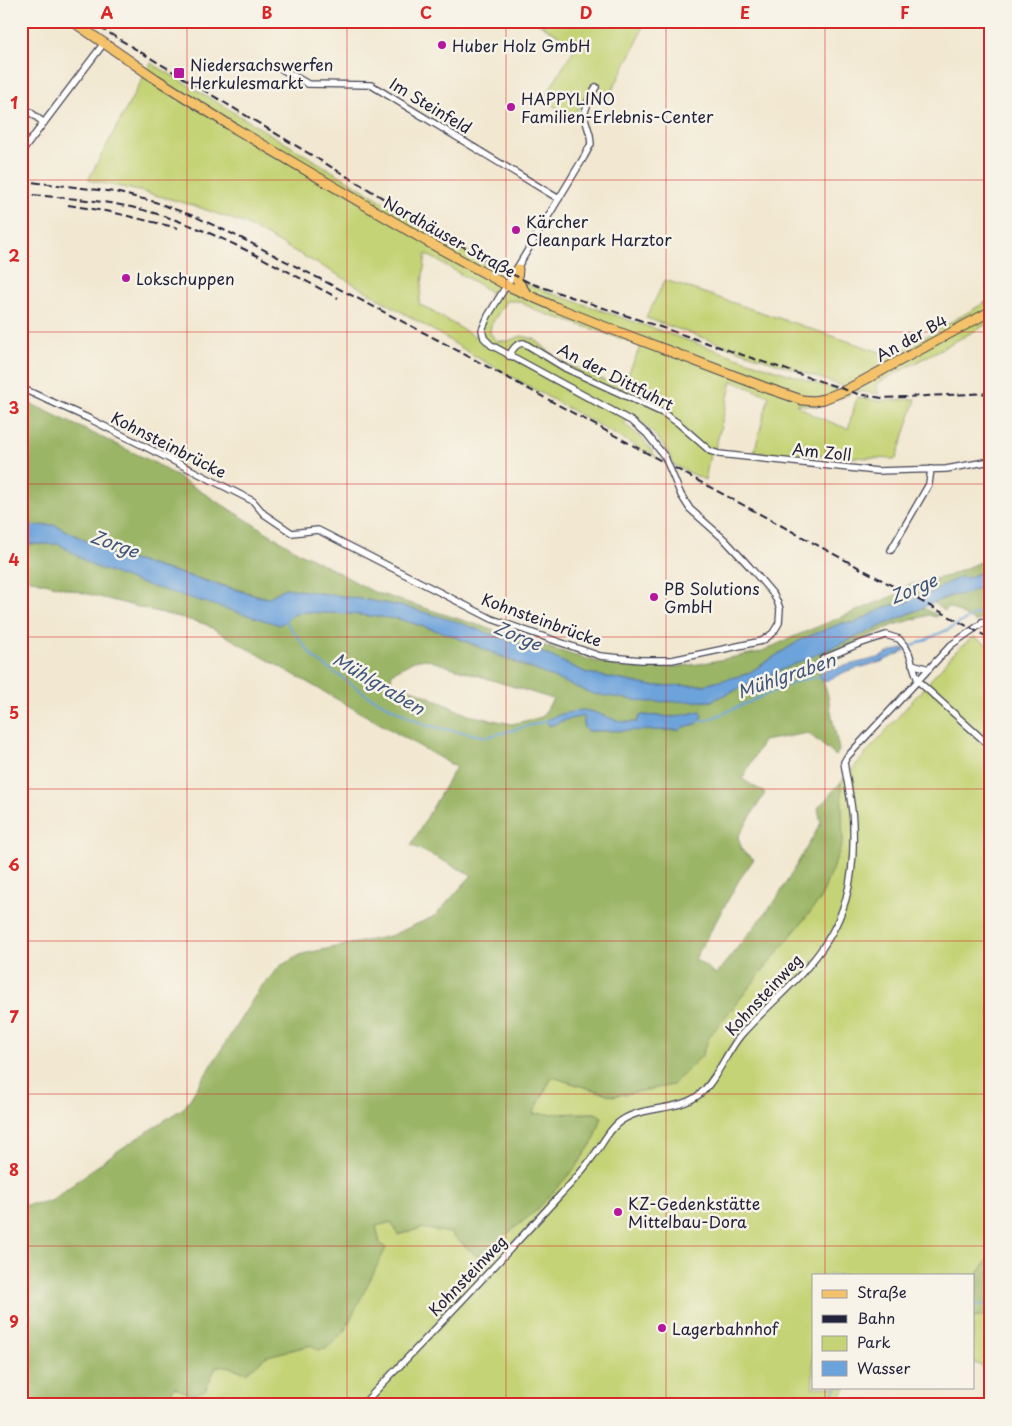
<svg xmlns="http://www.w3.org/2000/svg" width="1012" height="1426" font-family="'Playpen Sans',sans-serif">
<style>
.green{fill:#c4d375;stroke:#737a58;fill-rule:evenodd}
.forest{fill:#9bb566;stroke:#5e6c50;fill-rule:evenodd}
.water{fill:#6da3db;stroke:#48628b}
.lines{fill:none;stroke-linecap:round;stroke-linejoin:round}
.stream{stroke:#6da3db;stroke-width:2}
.minor-casing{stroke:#414052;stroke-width:8}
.primary-casing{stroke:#414052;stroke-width:11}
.minor{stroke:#fff;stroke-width:5.5}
.primary{stroke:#f3c26a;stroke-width:9}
.rail{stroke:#22223b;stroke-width:2;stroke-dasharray:8 4;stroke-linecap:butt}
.minor-bridge-casing{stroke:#414052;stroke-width:8;stroke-linecap:butt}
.minor-bridge{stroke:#fff;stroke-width:5.5}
.grid{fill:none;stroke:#d62828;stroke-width:1;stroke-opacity:0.55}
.poi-dot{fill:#b5179e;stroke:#f7f3e8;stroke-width:2}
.labels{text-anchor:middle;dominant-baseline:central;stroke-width:5;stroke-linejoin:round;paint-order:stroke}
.poi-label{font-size:16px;fill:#22223b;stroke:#f7f3e8;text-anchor:start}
.street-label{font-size:16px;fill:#22223b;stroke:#f7f3e8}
.water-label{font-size:18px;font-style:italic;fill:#40567b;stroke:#f7f3e8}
.neatline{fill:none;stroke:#d62828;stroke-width:2}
.grid-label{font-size:16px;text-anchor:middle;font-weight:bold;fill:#d62828}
</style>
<rect width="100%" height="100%" fill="#f7f3e8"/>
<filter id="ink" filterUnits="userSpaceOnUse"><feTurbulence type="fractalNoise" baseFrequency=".02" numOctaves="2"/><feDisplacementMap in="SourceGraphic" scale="10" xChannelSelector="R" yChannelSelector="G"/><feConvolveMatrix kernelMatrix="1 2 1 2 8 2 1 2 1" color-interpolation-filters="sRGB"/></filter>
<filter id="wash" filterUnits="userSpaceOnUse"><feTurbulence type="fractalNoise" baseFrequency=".0096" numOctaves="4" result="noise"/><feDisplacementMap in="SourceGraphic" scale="20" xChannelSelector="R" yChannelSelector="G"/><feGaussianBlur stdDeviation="1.12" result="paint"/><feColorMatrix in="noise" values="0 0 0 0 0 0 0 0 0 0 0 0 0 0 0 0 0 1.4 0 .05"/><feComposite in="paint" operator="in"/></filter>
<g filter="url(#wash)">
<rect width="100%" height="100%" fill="#f2e8d1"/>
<path class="green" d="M535 21H644L639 38 609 97 591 89 573 117 543 100 576 46Z
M151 63 506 275 545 291 736 357 850 394 839 399 815 406 796 404 813 415 848 429 857 397 879 401 916 399 896 459 754 453 769 396 732 381 716 446 710 455 705 480 674 465C665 443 651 429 632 415L624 424 643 439 657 458 473 355 436 332 340 276 243 223 192 205 144 192 88 180ZM426 254 483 287 491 293 490 297C483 313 477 319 476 337L419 304ZM506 301H518L540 312 641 345 622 388 568 365 557 359 535 339 521 336 508 341H497L490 333 491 325Z
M665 280 892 356 991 299V322L876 384 879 394 857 391 646 318Z
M973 637 991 646V1255L977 1275V1288L973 1300V1275H813V1387H846L835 1405H166L174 1387 192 1395 205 1390 215 1367 228 1366 246 1373 267 1356 312 1345 385 1248 380 1244 376 1226 391 1222 398 1235 422 1228 450 1233 478 1257 575 1168 594 1140 602 1117 595 1113 533 1114 552 1077 614 1096 673 1085 701 1057 709 1037 843 842 841 782 955 652Z
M991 1315V1371L973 1362V1318Z"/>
<path class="forest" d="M21 399 155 463 305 556H308L374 592 579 657 619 667 641 668 673 667 699 664 760 652 800 634 898 594 909 601 888 606 855 623H842L802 639 747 674 704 685 652 686 587 673 539 651 454 621 406 607 361 599 285 588 268 598 112 554 55 525 21 526Z
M21 544H59L93 566 293 615 302 612 351 614 399 619 448 634 527 668 692 701H711L807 658 923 608 938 615 935 617 929 615 894 625 814 660 827 692 839 750 836 756 808 733 763 741 742 779 765 793 738 837 743 852 754 859 739 880 695 959 716 974 776 900 821 823 818 808 841 782 843 842 820 900 709 1037 701 1057 673 1085 614 1096 552 1077 533 1114 595 1113 602 1117 594 1140 575 1168 536 1211 478 1257 450 1233 422 1228 398 1235 391 1222 376 1226 380 1244 386 1248 344 1332 326 1349 318 1350 311 1345 267 1356 246 1373 228 1366 216 1367 205 1390 192 1395 174 1387 166 1405H21V1206L51 1201 113 1154 185 1107 260 988 280 966 302 954 390 936 435 916 472 875 411 845 456 767 205 624 21 577ZM425 659 553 699 542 717 512 724 468 715 414 690 390 684 392 673 414 661ZM581 710C602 711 614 725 637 722L639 717 642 715 674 717 684 715 702 716 697 724 683 727 680 730 588 731 584 728V716L565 720 549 726Z
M991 557V568L977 574 967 578 961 577 947 583 932 593 919 596 905 589 907 585 948 576Z
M991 583V614L976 622 949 607 945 611 933 603C952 594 971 592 991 583Z
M991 1255V1315L973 1318V1300L977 1288V1275Z"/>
<path class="water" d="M55 525 112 554 254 595 268 598 285 588 361 599 406 607 454 621 539 651 587 673 652 686 704 685 747 674 802 639 842 623H855L888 606 906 603 919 596 932 593 947 583 961 577 967 578 977 574 991 568V583L965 594 949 596 711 701 648 702 593 694 448 634 399 619 351 614 302 612 293 615 280 625 140 583 93 566 59 544H21V526Z
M904 648 905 651 881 662 847 671 823 682 819 672 878 658 890 652Z
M581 710C602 711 614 725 637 722L639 717 642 715 674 717 701 711 702 716 697 724 683 727 680 730 587 731 584 728V716L565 720 549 726 547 719 562 714Z"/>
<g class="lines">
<path class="stream" d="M285 621 314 658 367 695 424 725 487 737 550 720
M908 648 949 629 991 606
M698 721 708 720 797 681 822 676
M973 1306 986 1304 991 1300
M825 1405 838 1387"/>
</g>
</g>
<g filter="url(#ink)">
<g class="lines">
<defs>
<path id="minor" d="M280 68 308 84 371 85 559 199
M596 87 590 97 584 115 590 135 591 144 584 157 488 316 482 330 484 338 491 345 633 422 647 434 665 457
M21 105 44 123
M21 153 104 43
M509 356C513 349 516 343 524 343L565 368 663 413 678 423 710 451 719 454 877 471 946 469 991 461
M21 388 90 419 253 501 264 514 292 533 318 530 492 619 600 656 641 660H672L762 641 773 633 779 623 780 609 777 601 773 594 749 566 725 540 690 509 681 495
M891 550 929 484 931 469
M982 622 991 627
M823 659 856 645 886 635 899 639 905 646 909 653 918 681 991 747
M912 664 929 669
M361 1405 365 1402C431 1334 497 1264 561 1194 573 1182 584 1169 594 1155 602 1145 607 1133 617 1124 640 1104 677 1113 700 1094 716 1081 727 1051 741 1035 763 1010 789 989 810 964 846 922 855 880 853 826 853 806 847 783 844 762L847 757 951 645 991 617"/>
<path id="primary" d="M72 21 156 79 236 129 428 242 508 286 553 306 603 326 764 387 802 400 814 401 824 399 846 390 991 311
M518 269 517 280 526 293"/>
</defs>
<use href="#minor" class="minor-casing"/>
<use href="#primary" class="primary-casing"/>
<use href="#minor" class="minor"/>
<use href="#primary" class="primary"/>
<path class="rail" d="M89 21 494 265 530 283 858 394 882 398 991 393
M21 181 67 186 115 192 155 202 196 217 241 238 438 340 991 639
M21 194C65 198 111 200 154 213 219 232 278 267 338 298
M68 205 111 212 178 228"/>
<defs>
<path id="minor-bridge" d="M665 457 681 495"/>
</defs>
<use href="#minor-bridge" class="minor-bridge-casing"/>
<use href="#minor-bridge" class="minor-bridge"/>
</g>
</g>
<path class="grid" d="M187 21V1405M347 21V1405M506 21V1405M666 21V1405M825 21V1275M21 180H991M21 332H991M21 484H991M21 637H991M21 789H991M21 941H991M21 1094H991M21 1246H991M825 1387V1405"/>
<g class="poi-dot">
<circle cx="442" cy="45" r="5"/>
<rect x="173" y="67" width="12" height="12" rx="2.5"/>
<circle cx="511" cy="107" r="5"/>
<circle cx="516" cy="230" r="5"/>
<circle cx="126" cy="278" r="5"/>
<circle cx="654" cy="597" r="5"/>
<circle cx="618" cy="1212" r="5"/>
<circle cx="662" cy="1328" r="5"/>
</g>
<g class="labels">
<g class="poi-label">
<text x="452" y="45">Huber Holz GmbH</text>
<text x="190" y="64">Niedersachswerfen<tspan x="190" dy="18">Herkulesmarkt</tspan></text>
<text x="521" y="98">HAPPYLINO<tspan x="521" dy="18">Familien-Erlebnis-Center</tspan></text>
<text x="526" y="221">Kärcher<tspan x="526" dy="18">Cleanpark Harztor</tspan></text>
<text x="136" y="278">Lokschuppen</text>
<text x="664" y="588">PB Solutions<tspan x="664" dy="18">GmbH</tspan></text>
<text x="628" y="1203">KZ-Gedenkstätte<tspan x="628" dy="18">Mittelbau-Dora</tspan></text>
<text x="672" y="1328">Lagerbahnhof</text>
</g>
<g class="street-label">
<text transform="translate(431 105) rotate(31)">Im Steinfeld</text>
<text transform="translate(450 236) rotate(29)">Nordhäuser Straße</text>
<text transform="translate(911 337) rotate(-29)">An der B4</text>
<text transform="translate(616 376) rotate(27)">An der Dittfuhrt</text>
<text transform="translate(169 444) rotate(27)">Kohnsteinbrücke</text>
<text transform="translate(822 451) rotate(6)">Am Zoll</text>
<text transform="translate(542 619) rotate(20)">Kohnsteinbrücke</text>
<text transform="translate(763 994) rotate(-47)">Kohnsteinweg</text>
<text transform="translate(467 1275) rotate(-46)">Kohnsteinweg</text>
</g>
<g class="water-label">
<text transform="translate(115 543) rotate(20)">Zorge</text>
<text transform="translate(913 588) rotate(-23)">Zorge</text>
<text transform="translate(518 635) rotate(23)">Zorge</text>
<text transform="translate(786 675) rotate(-19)">Mühlgraben</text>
<text transform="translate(379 683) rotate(31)">Mühlgraben</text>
</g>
</g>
<rect width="1012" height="1426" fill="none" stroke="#f7f3e8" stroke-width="55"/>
<rect x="812" y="1274" width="162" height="115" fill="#f7f3e8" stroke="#a29fa3"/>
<rect x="822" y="1290" width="25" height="8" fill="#f3c26a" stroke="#a29fa3"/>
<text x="857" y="1298" font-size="15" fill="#22223b">Straße</text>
<rect x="822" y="1315" width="25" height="8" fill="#22223b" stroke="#a29fa3"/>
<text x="857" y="1324" font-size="15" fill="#22223b">Bahn</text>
<rect x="822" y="1336" width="25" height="15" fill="#c4d375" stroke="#a29fa3"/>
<text x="857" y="1348" font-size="15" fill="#22223b">Park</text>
<rect x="822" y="1361" width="25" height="15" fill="#6da3db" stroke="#a29fa3"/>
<text x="857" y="1374" font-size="15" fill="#22223b">Wasser</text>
<rect x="28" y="28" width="956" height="1370" class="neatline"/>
<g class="grid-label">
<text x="107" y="19">A</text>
<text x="267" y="19">B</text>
<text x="426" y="19">C</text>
<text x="586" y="19">D</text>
<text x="745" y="19">E</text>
<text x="905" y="19">F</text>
<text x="14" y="109">1</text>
<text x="14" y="262">2</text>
<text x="14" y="414">3</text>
<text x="14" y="566">4</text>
<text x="14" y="719">5</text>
<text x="14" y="871">6</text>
<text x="14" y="1023">7</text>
<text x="14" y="1176">8</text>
<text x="14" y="1328">9</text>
</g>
</svg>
